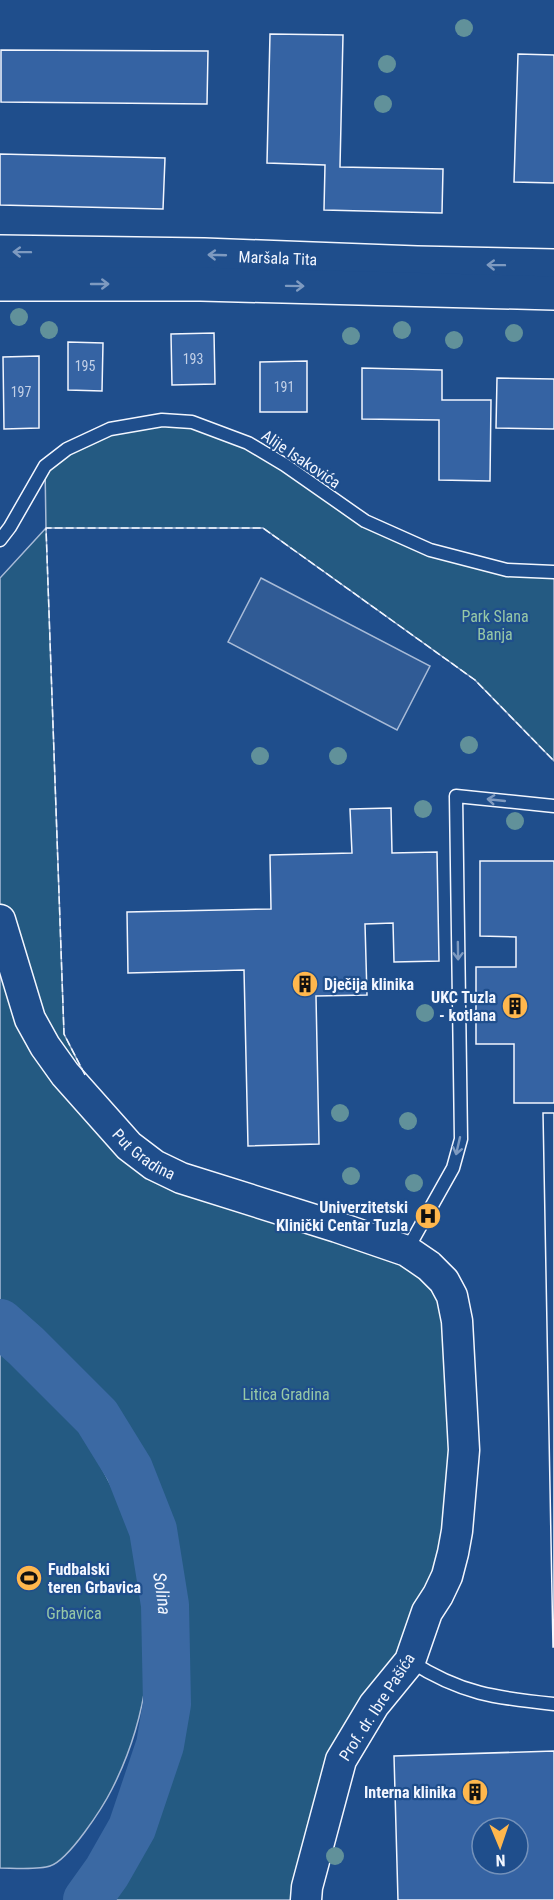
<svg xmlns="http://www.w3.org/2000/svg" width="554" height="1900" font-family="'Roboto Condensed',sans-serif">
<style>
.green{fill:#245a82;stroke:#a8bbd7;stroke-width:1.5}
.parking{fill:#305b95;stroke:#a8bbd7;stroke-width:1.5}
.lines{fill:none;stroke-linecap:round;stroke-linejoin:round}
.river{stroke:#3b69a3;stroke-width:48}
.building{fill:#3563a3;stroke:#f2f6ff;stroke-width:1.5;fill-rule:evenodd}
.service-casing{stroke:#f2f6ff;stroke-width:15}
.tertiary-casing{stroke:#f2f6ff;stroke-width:33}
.secondary-casing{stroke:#f2f6ff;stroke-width:36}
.service{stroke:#1f4e8c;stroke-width:12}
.tertiary{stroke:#1f4e8c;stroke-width:30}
.secondary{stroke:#1f4e8c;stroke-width:33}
.fence{stroke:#f2f6ff;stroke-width:1.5;stroke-dasharray:8 3;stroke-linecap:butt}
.tree{fill:#61919a}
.oneway{stroke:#7e9ac0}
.labels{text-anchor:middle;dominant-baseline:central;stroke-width:4.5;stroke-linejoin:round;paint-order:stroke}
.number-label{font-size:14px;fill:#c3d1e8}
.street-label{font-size:16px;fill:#f2f6ff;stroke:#1f4e8c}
.park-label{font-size:16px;fill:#97c8a6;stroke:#1f4e8c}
.poi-label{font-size:16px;font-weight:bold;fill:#f2f6ff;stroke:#1f4e8c;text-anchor:end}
.water-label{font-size:18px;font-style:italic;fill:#f2f6ff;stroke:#1f4e8c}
</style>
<rect width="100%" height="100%" fill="#1f4e8c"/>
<path class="green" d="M192 422 248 443 330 498 430 550 507 570 554 572V761L475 680 263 528H46L64 1034 111 1126 129 1146 444 1281 457 1531 374 1705 306 1900H87L108 1872 132 1828 160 1745 167 1704 165 1605 153 1530 129 1469 97 1417 26 1346 0 1323V578L46 528 45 466 110 429Z
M0 1344C27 1372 56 1401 80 1432 94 1451 105 1473 116 1495 126 1517 137 1540 142 1563 159 1639 147 1720 112 1789 103 1807 69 1860 50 1866 40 1870 12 1868 0 1868Z"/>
<path class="parking" d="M261 578 430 666 397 730 228 642Z"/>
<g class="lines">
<path class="river" id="s1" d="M0 1323 26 1346 97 1417 129 1469 153 1530 165 1605 167 1704 160 1745 132 1828 107 1872 87 1900"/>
</g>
<path class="building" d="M270 34 343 35 340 167 443 169 442 213 324 210 325 165 267 163Z
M1 50 208 51 207 104 1 102Z
M518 54 554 55V183L514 182Z
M0 154 165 158 163 209 0 205Z
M214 333 215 384 172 385 171 334Z
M68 342 103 343 102 391 68 390Z
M39 356V428L4 429 3 357Z
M307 361V412H260V362Z
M362 368 442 370V400H491L490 481 439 480V420L362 419Z
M497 378 554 379V429L496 428Z
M391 808 392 853 437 852 439 961 394 962 393 923 365 924 367 995 316 996 319 1144 248 1146 244 970 128 973 127 912 271 909 270 855 352 853 350 809Z
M480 861H554V1103H514V1044H476V967H516V937L480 936Z
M543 1113H554V1647H553Z
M543 1113H554V1647H553Z
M554 1751V1900H398L394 1756ZM482 1828H518V1864H482Z"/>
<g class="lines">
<defs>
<path id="service" d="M0 540 10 527 45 466 67 449 110 429 162 420 192 422 248 443 285 465 365 521 430 550 507 570 554 572
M407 1250 453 1168 461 1139 456 796 554 806
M410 1661C461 1694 496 1698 554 1704"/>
<g id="tertiary">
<path id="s2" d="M0 920 30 1019 45 1046 65 1074 129 1146 154 1165 181 1178 337 1227 407 1251 429 1266 444 1281 452 1296 457 1321 464 1450 457 1531 453 1553 447 1576 438 1595 427 1612 410 1661 374 1705 341 1760 307 1887 306 1900"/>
</g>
<g id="secondary">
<path id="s3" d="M0 252 204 255 417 263 554 266"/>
<path d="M0 284H201L554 293"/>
</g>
</defs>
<use href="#service" class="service-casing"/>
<use href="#tertiary" class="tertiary-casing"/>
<use href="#secondary" class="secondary-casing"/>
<use href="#service" class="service"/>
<use href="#tertiary" class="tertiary"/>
<use href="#secondary" class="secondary"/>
<path class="fence" d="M85 1075 64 1034 46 528H263L475 680 554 761"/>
</g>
<g class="tree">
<circle cx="464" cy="28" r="9"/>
<circle cx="387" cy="64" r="9"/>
<circle cx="383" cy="104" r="9"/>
<circle cx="19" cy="317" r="9"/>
<circle cx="49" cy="330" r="9"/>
<circle cx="402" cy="330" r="9"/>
<circle cx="514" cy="333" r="9"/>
<circle cx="351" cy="336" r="9"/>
<circle cx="454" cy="340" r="9"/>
<circle cx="469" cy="745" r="9"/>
<circle cx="260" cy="756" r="9"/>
<circle cx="338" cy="756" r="9"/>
<circle cx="423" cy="809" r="9"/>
<circle cx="515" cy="821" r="9"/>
<circle cx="425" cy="1013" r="9"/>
<circle cx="340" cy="1113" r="9"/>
<circle cx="408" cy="1121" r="9"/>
<circle cx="351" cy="1176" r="9"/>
<circle cx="414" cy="1183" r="9"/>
<circle cx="335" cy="1856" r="9"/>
</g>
<defs><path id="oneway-shaft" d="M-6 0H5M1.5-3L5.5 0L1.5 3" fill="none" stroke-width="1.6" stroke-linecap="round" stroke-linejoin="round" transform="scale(1.5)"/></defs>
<g class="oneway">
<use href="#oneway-shaft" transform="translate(22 252) rotate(-179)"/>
<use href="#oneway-shaft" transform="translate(217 255) rotate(-178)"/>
<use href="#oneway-shaft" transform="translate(496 265) rotate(-179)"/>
<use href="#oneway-shaft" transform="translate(100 284)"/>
<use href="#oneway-shaft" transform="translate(295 286) rotate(1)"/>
<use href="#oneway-shaft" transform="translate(496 800) rotate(-174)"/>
<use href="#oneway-shaft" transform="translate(458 951) rotate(89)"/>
<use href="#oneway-shaft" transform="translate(458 1146) rotate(103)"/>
</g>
<defs>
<symbol id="building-disc" viewBox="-11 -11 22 22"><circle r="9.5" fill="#ffb74d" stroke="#1f4e8c"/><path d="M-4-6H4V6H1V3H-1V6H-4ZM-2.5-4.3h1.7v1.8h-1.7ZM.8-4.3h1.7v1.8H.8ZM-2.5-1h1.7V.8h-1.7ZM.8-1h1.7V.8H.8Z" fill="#111"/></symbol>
<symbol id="hospital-disc" viewBox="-11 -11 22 22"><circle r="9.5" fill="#ffb74d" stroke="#1f4e8c"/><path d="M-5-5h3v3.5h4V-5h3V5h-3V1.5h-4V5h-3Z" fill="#111"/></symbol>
<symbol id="stadium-disc" viewBox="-11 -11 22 22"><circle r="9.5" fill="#ffb74d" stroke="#1f4e8c"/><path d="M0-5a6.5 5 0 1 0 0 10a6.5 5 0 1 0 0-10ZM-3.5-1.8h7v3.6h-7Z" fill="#111"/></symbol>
</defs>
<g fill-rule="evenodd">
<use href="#building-disc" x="290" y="969" width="30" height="30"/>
<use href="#building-disc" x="500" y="991" width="30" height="30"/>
<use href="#hospital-disc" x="413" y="1201" width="30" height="30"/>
<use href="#stadium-disc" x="14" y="1563" width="30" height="30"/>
<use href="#building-disc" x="460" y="1777" width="30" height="30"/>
</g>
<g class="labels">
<g class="number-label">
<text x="193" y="359">193</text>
<text x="85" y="366">195</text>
<text x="284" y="387">191</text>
<text x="21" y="392">197</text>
</g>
<g class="street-label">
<text stroke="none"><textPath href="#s3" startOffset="278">Maršala Tita</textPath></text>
<text transform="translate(301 459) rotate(34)">Alije Isakovića</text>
<text stroke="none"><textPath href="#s2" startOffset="282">Put Gradina</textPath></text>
<text transform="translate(377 1707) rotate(-57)">Prof. dr. Ibre Pašića</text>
</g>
<g class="park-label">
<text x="495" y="616">Park Slana<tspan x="495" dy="18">Banja</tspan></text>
<text x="286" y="1394">Litica Gradina</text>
<text x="74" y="1613">Grbavica</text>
</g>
<g class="poi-label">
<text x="324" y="984" text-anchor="start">Dječija klinika</text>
<text x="496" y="997">UKC Tuzla<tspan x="496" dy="18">- kotlana</tspan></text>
<text x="408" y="1207">Univerzitetski<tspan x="408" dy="18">Klinički Centar Tuzla</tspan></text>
<text x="48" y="1569" text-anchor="start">Fudbalski<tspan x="48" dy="18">teren Grbavica</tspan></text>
<text x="456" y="1792">Interna klinika</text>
</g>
<g class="water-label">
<text stroke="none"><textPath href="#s1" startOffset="326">Solina</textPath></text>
</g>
</g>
<g transform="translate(500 1846) rotate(178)"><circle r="28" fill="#1f4e8c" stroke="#7391ba" stroke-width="1.5"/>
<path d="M0-4.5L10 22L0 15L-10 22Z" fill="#ffb74d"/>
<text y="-9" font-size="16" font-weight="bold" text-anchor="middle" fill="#f2f6ff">N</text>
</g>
</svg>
